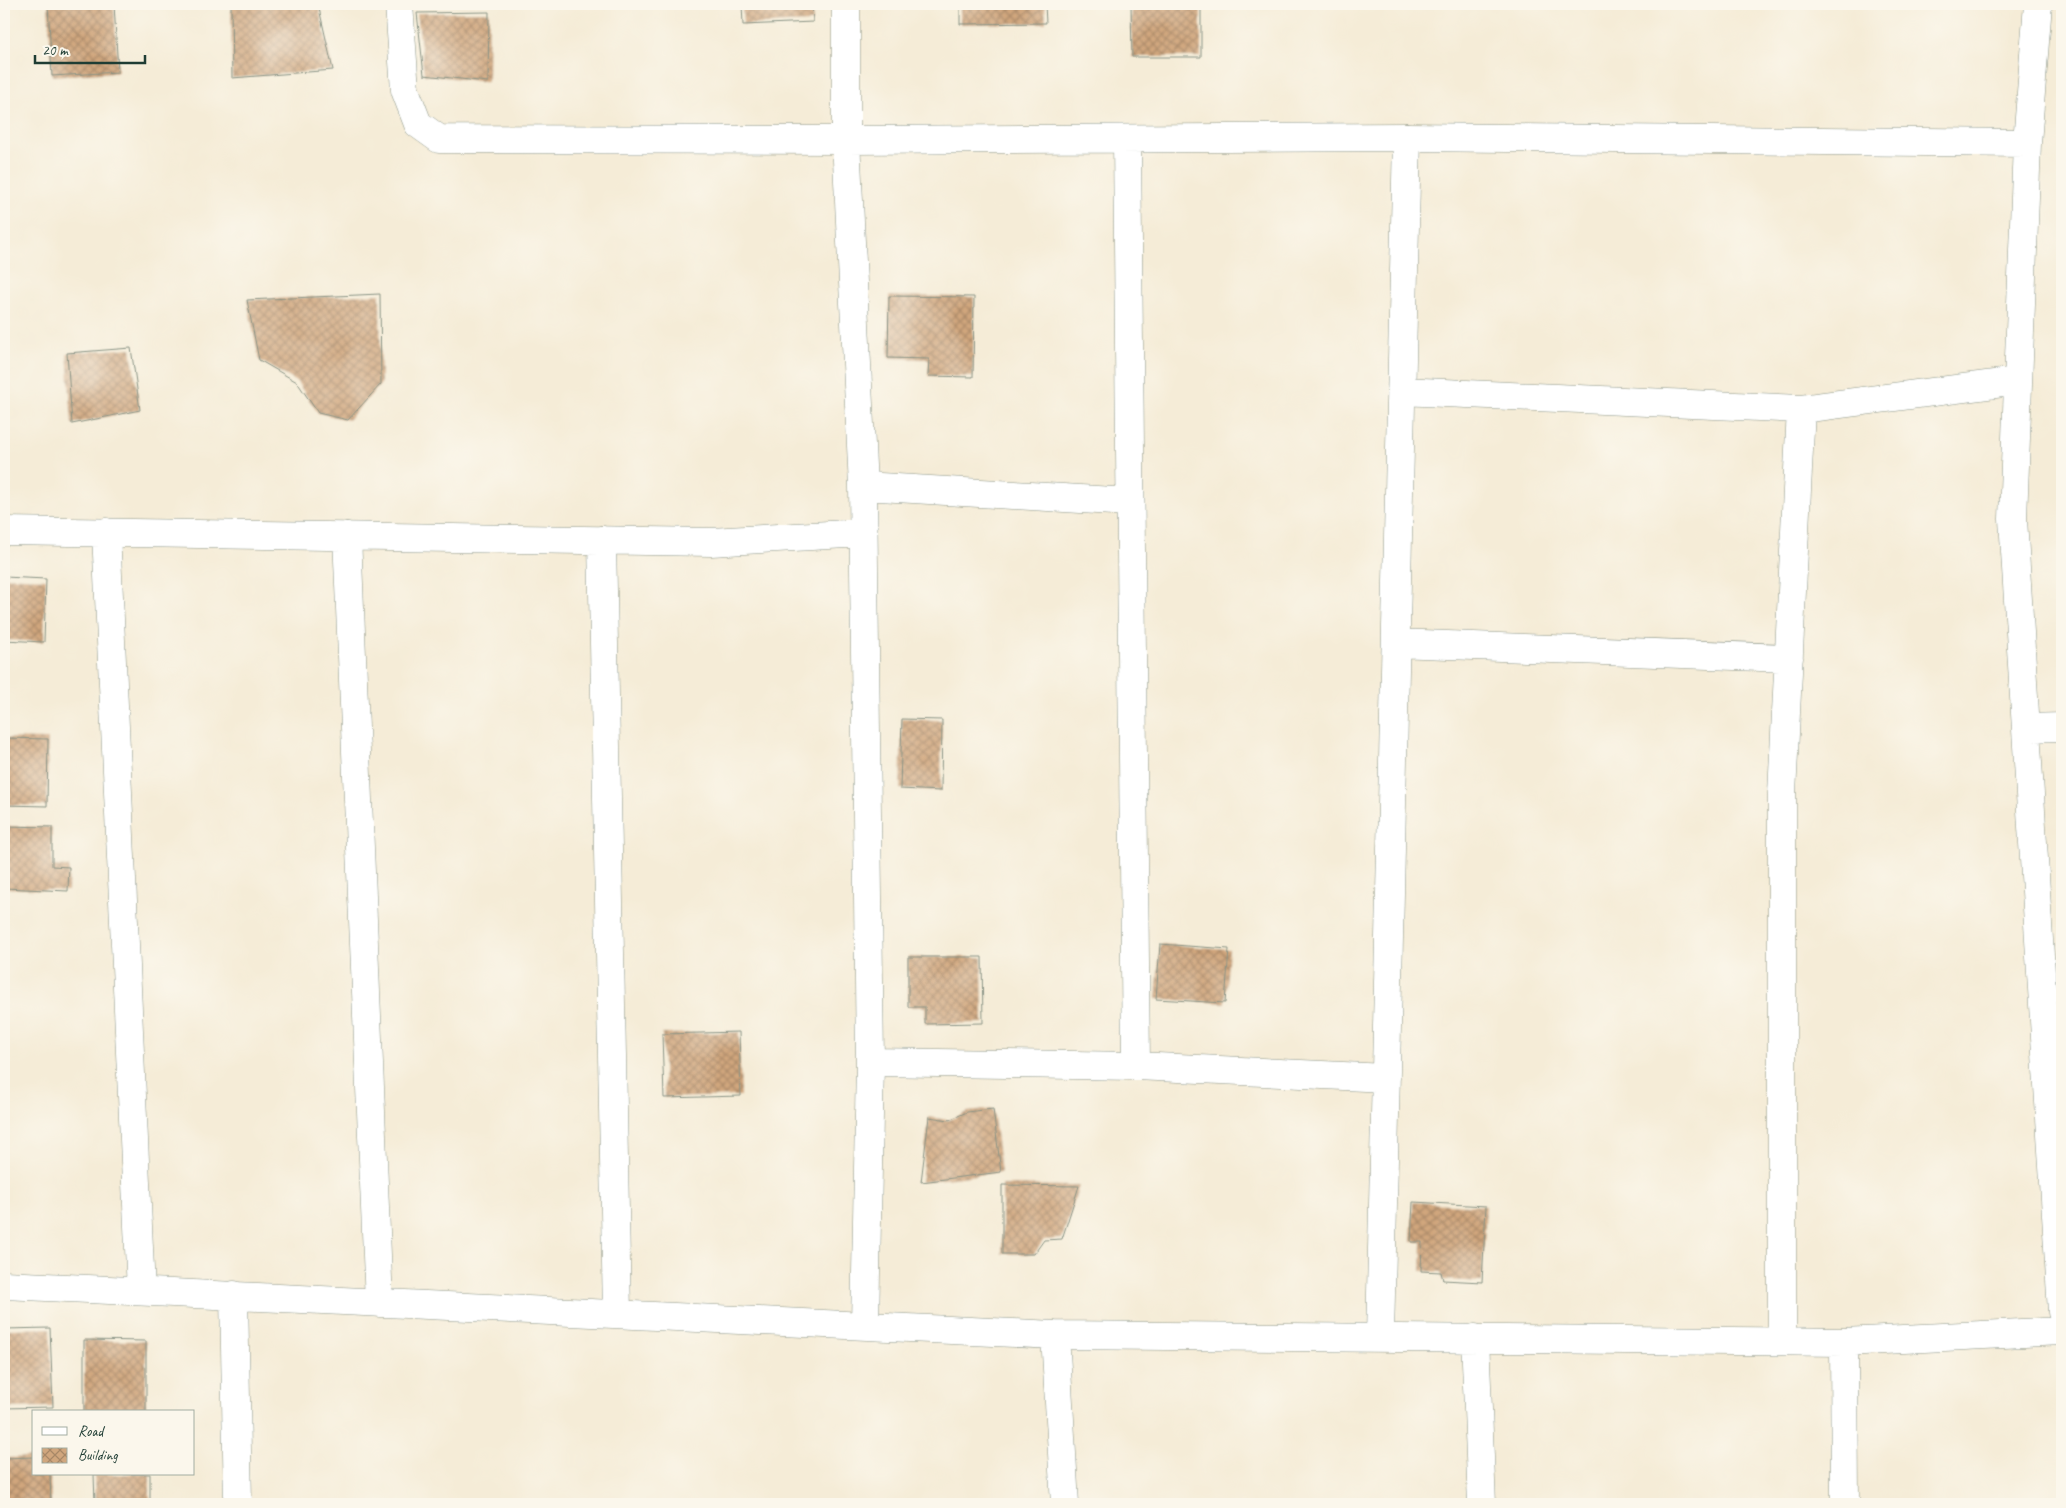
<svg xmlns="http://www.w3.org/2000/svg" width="2066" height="1508" font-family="Caveat,sans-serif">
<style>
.building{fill:url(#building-cross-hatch)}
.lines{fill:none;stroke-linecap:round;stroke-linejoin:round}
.minor-casing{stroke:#8a9486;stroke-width:29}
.minor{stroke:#fff;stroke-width:28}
</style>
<defs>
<pattern id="building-cross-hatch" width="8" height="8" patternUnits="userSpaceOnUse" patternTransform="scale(1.25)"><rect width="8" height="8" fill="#d0a67d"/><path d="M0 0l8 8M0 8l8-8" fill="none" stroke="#a88867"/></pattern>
</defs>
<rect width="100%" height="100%" fill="#fbf7ec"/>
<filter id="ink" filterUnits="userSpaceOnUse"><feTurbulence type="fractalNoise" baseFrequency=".02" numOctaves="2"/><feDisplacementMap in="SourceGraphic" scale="10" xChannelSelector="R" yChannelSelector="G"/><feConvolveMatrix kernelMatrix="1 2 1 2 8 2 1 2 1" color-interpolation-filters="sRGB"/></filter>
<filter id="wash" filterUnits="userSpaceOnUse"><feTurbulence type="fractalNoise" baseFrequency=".0096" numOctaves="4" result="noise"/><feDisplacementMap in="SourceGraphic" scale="20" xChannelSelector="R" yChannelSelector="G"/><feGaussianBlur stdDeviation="1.12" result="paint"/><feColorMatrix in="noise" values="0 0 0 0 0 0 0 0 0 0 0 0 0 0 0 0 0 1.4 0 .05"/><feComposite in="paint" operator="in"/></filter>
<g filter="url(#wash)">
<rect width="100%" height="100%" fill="#f5ecd7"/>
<g id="blocks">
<path class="building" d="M48 4H114L118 72 52 76Z
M231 4H318L333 70 232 78Z
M742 4H812L813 22 743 25Z
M960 4H1045L1046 23 960 24Z
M1131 4H1201V57H1132Z
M489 12 488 82 424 75 417 13Z
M380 294 381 384 348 420 318 413 297 382 259 360 247 300Z
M889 296 974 297 973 377 928 376 929 359 888 358Z
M131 348 140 410 72 424 67 353Z
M4 577 46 579 44 642 4 640Z
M902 719 942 720 941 791 900 789Z
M4 738 48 739 47 806 4 805Z
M4 826 52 827V866L69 867 68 891 4 888Z
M1160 944 1229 949 1225 1003 1156 999Z
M908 957H982L983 1023 925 1024V1007H908Z
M739 1032 741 1096 664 1098 662 1034Z
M993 1109 1001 1172 921 1182 929 1117 949 1120 967 1112Z
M1002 1185 1079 1186 1062 1239 1044 1240 1034 1254H1002Z
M1413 1202 1486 1206 1482 1282 1443 1280 1441 1272 1421 1271 1422 1242H1411Z
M50 1328 53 1407 4 1408V1329Z
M84 1340 146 1341V1412H84Z
M34 1457V1474H50L51 1504H4V1458Z
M94 1474H150V1504H95Z"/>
</g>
</g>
<g filter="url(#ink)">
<use href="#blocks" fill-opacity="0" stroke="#8a9486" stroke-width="1"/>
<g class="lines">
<defs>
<path id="minor" d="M399 4 405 90 418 124 439 139 846 140 1407 137 2027 143
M846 4V140L863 486 870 1062 865 1326
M2038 4 2027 143 2013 519 2062 1312
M1127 139 1136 1066
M1401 391 1801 409 2018 381
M863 486 1130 502
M4 531 711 542 863 533
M106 532 141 1291
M347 536 379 1303
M602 540 617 1314
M1396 643 1789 658
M2026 728 2062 727
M870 1062 1136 1066 1386 1078
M4 1285 1055 1335 1844 1342 2062 1331
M234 1295 238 1504
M1055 1335 1065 1504
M1380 1338 1407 137
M1475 1338 1482 1504
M1782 1341V794L1801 409
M1844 1342 1845 1504"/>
</defs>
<use href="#minor" class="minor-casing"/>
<use href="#minor" class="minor"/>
</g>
</g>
<rect width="2066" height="1508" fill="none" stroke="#fbf7ec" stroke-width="20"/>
<rect x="32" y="1410" width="162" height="65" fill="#fbf7ec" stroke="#a3ada2"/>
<rect x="42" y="1427" width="25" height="8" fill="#ffffff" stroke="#a3ada2"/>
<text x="78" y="1436" font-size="15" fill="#1f3d34">Road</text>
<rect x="42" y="1448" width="25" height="15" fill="url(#building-cross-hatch)" stroke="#a3ada2"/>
<text x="78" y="1460" font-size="15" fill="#1f3d34">Building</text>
<path d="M35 55v8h110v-8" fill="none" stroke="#1f3d34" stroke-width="2.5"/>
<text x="42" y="55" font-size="15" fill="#1f3d34" stroke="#fbf7ec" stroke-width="4" paint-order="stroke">20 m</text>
</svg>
